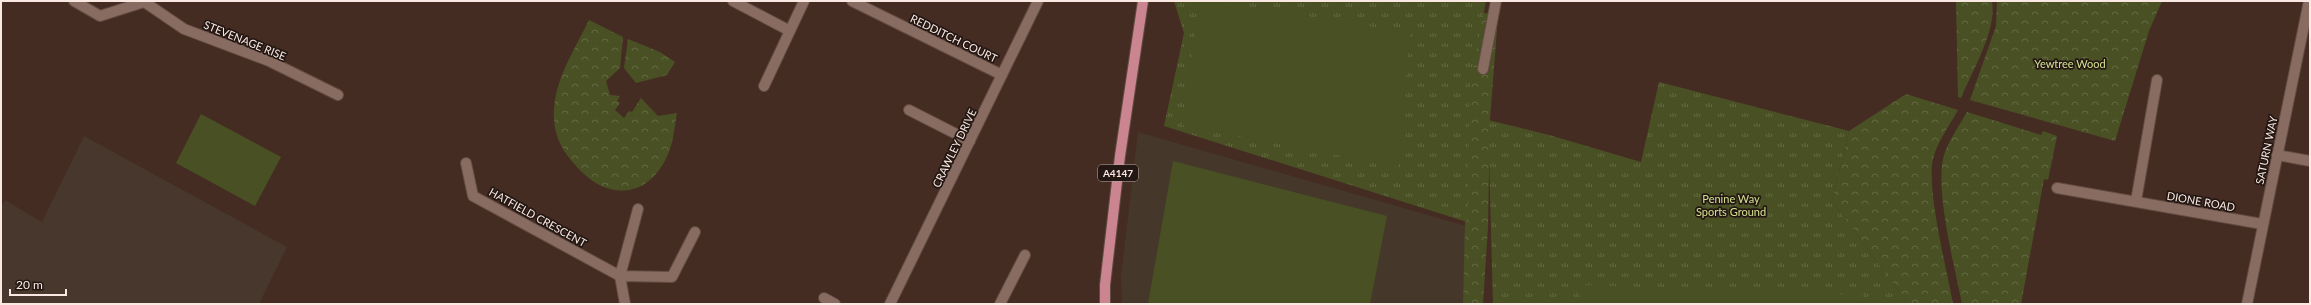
<svg xmlns="http://www.w3.org/2000/svg" width="2311" height="305" font-family="Lato,sans-serif">
<style>
.commercial{fill:#47372c}
.education{fill:#45382a}
.forest{fill:url(#forest-crowns)}
.park{fill:url(#park-tufts)}
.pitch{fill:#495124}
.lines{fill:none;stroke-linecap:round;stroke-linejoin:round}
.minor-casing{stroke:#614b42;stroke-width:12}
.major-casing{stroke:#614b42;stroke-width:12}
.minor{stroke:#896c61;stroke-width:10}
.major{stroke:#ca8590;stroke-width:10}
.labels{text-anchor:middle;dominant-baseline:central;stroke-width:3.5;stroke-linejoin:round;paint-order:stroke}
.shield{fill:#231713;stroke:#baaaa4;stroke-width:1}
.shield-label{font-size:10px;font-weight:bold;fill:#fae9e2}
.street-label{font-size:11px;fill:#fae9e2;stroke:#231713}
.park-label{font-size:11px;fill:#d3e28f;stroke:#231713}
</style>
<defs>
<pattern id="forest-crowns" width="20" height="18" patternUnits="userSpaceOnUse"><rect width="20" height="18" fill="#495124"/><path d="M2 6a3 3 0 1 1 6 0M12 15a3 3 0 1 1 6 0" fill="none" stroke="#646a44"/></pattern>
<pattern id="park-tufts" width="24" height="20" patternUnits="userSpaceOnUse"><rect width="24" height="20" fill="#495124"/><path d="M3 7l-1-3M5 7V3M7 7l1-3M15 17l-1-3M17 17v-4M19 17l1-3" fill="none" stroke="#646a44"/></pattern>
</defs>
<rect width="100%" height="100%" fill="#452c22"/>
<path class="commercial" d="M84 136 287 247 259 304H1V207L5 200 42 222Z"/>
<path class="education" d="M1138 132 1466 226 1463 304H1122L1121 277Z"/>
<path class="forest" d="M1956 1H1992C1997 31 1972 71 1961 98L1958 97Z
M1997 1H2162L2149 31 2115 141 1970 100 1996 26Z
M1481 12 1498 16 1490 119 1488 227 1483 304H1463L1470 26Z
M589 20 623 37 620 68 606 81 610 95 620 96 617 101 620 103 615 110 624 118 629 111 632 112 641 98 658 116 677 113C675 124 674 137 670 149 653 197 610 204 577 167 564 153 555 139 554 119 552 83 574 51 589 20Z
M628 39 660 52 675 62 667 75 636 83 624 68Z
M1906 94 1958 110C1950 125 1937 142 1933 159 1926 189 1947 270 1953 304H1908L1832 201 1849 131Z
M1967 112 2041 135 2043 131 2057 136 2048 180 2044 179 2021 304H1962C1955 267 1934 189 1944 155 1949 140 1959 126 1967 112Z"/>
<path class="park" d="M1174 1H1486L1470 83 1467 222 1164 126 1184 33Z
M1659 82 1849 131 1832 201 1908 304H1493L1488 120 1549 135 1641 162Z"/>
<path class="pitch" d="M1200 1H1215L1410 33 1398 167 1182 125Z
M201 114 281 157 255 206 176 163Z
M1173 161 1387 216 1370 304H1148Z
M1580 285 1863 295V304H1579Z"/>
<g class="lines">
<defs>
<path id="minor" d="M74 1 100 16 147 1
M143 1 184 29 269 61 338 95
M733 1 790 31
M852 1 1002 75
M1483 69 1496 1
M764 86 804 1
M909 110 970 141
M2277 155 2310 161
M466 163 473 196 620 276 625 304
M2057 188 2262 224
M2136 201 2157 80
M638 209 620 276 672 277 695 232
M824 298 835 304
M890 304 1038 1
M1000 304 1025 255
M2247 304 2309 1"/>
<path id="major" d="M1105 304V285L1120 156 1143 1"/>
</defs>
<use href="#minor" class="minor-casing"/>
<use href="#major" class="major-casing"/>
<use href="#minor" class="minor"/>
<use href="#major" class="major"/>
</g>
<g class="labels">
<rect class="shield" x="1098" y="165" width="40" height="16" rx="3"/>
<g class="shield-label">
<text x="1118" y="173">A4147</text>
</g>
<g class="street-label">
<text transform="translate(954 38) rotate(26)">REDDITCH COURT</text>
<text transform="translate(245 40) rotate(22)">STEVENAGE RISE</text>
<text transform="translate(954 148) rotate(-64)">CRAWLEY DRIVE</text>
<text transform="translate(2266 150) rotate(-78)">SATURN WAY</text>
<text transform="translate(2201 201) rotate(10)">DIONE ROAD</text>
<text transform="translate(538 217) rotate(29)">HATFIELD CRESCENT</text>
</g>
<g class="park-label">
<text x="2070" y="63">Yewtree Wood</text>
<text x="1731" y="198">Penine Way<tspan x="1731" dy="13">Sports Ground</tspan></text>
</g>
</g>
<rect width="2311" height="305" fill="none" stroke="#fae9e2" stroke-width="4"/>
<path d="M10 289v6h56v-6" fill="none" stroke="#fae9e2" stroke-width="2"/>
<text x="16" y="289" font-size="12" fill="#fae9e2" stroke="#231713" stroke-width="3" paint-order="stroke">20 m</text>
</svg>
